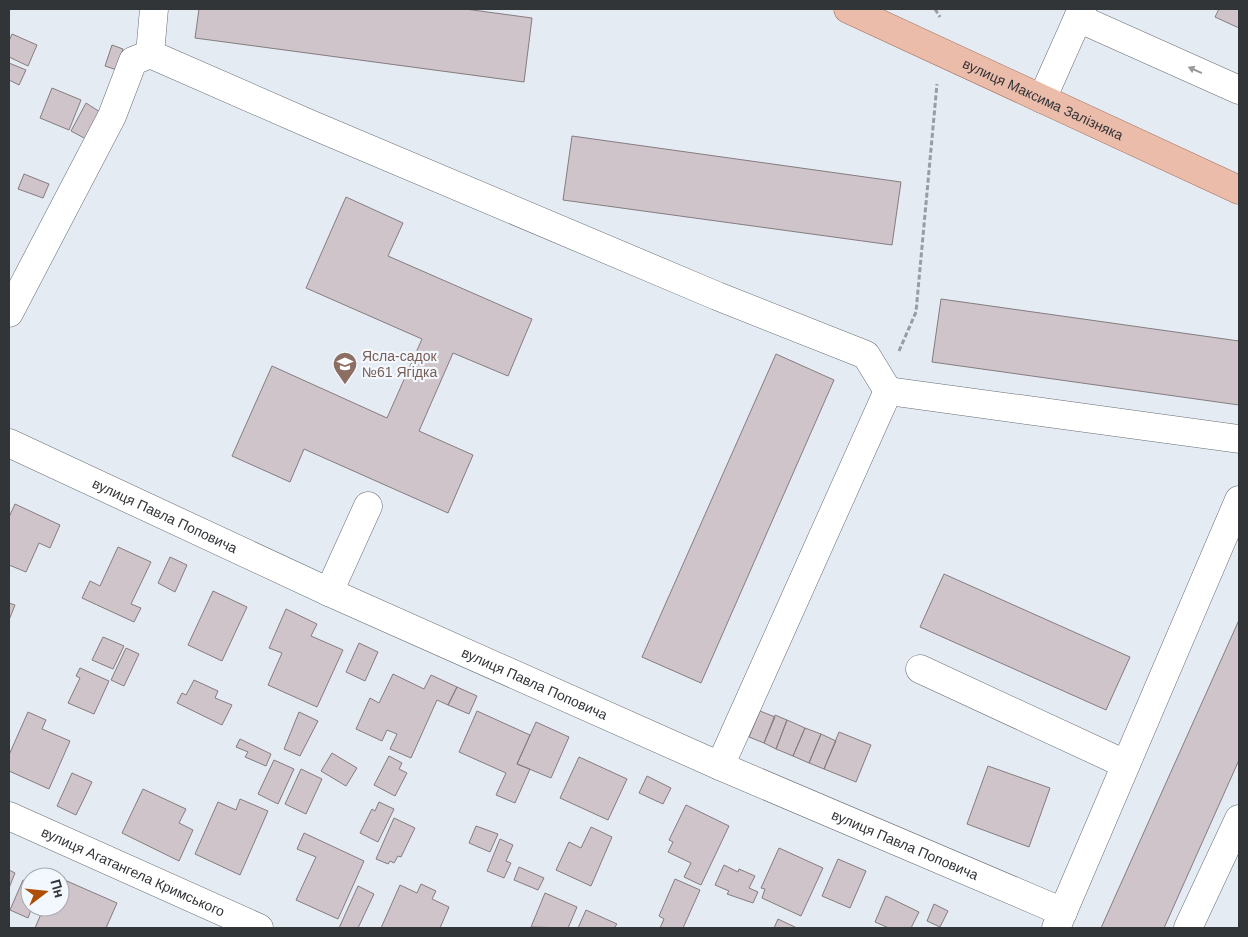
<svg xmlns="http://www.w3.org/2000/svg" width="1248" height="937" font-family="Arial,sans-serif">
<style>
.building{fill:#cec4c9;stroke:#857c80}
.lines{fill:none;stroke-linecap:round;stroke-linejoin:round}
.minor-casing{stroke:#676d74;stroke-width:29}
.major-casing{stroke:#a3705e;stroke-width:29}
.path{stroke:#979da3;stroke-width:3;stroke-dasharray:5 2.5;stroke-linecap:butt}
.minor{stroke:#fff;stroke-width:28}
.major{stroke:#ecbcab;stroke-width:28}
.oneway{fill:#989a9c}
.labels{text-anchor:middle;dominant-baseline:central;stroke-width:4.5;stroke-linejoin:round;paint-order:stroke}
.street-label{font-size:14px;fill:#323538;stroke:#f3f8ff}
.education-label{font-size:14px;fill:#785e54;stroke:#f3f8ff;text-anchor:start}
</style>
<rect width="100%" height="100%" fill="#e4ebf3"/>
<path class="building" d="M199 9H465L532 18 524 82 195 38Z
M1219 9H1239V28L1215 17Z
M12 34 37 45 28 66 9 57V41Z
M112 45 123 49 117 70 105 66Z
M9 63 26 70 19 85 9 80Z
M52 88 81 100 69 130 40 118Z
M86 103 100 112 86 139 71 131Z
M572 136 901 182 892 245 563 200Z
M24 174 49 184 43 198 18 189Z
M346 197 403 223 388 256 532 319 508 376 453 353 419 431 473 455 448 513 304 449 290 482 232 456 272 366 387 418 422 339 306 288Z
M941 299 1239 341V405L932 362Z
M776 354 834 380 701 683 642 657Z
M15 504 60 525 50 548 39 543 26 572 9 565V517Z
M118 547 151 562 131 604 141 608 134 622 82 598 90 581 100 586Z
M170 557 187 565 175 592 158 583Z
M944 574 1130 657 1106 710 920 627Z
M213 591 247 607 222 661 188 645Z
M9 603 15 605 9 620Z
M286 609 317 624 311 636 343 650 317 707 268 685 282 653 269 648Z
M1239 620V760L1164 928H1101Z
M103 637 124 646 113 669 92 660Z
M359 643 378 652 365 681 346 672Z
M126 648 139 654 124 686 111 680Z
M80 668 109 681 94 714 68 703 80 678 76 676Z
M393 674 424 689 431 675 457 687 448 705 437 700 411 758 390 749 397 734 387 730 382 741 356 729 370 698 379 703Z
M194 680 218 691 215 698 232 705 222 725 177 703 182 693 186 695Z
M457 687 477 696 469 714 448 705Z
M477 711 530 735 517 764 530 769 515 803 496 795 506 773 459 752Z
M760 711 775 717 764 743 749 737Z
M28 712 46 720 42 729 70 741 49 789 9 771V755Z
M299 712 318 721 300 756 284 749Z
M775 715 787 720 776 749 764 743Z
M787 720 805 728 793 756 776 749Z
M536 722 569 737 551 778 517 764Z
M805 728 821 734 809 763 793 756Z
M839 732 871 745 856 782 824 769Z
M821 734 836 741 824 769 809 763Z
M240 739 271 754 266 766 245 757 248 752 236 747Z
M332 753 357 768 346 786 321 771Z
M389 756 402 763 399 769 407 773 395 796 374 785Z
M579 757 627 779 608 820 560 798Z
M274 760 294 769 278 804 258 794Z
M988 766 1050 788 1029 847 967 824Z
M301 769 322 779 306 814 285 804Z
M72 773 92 782 76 815 57 806Z
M647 776 671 788 663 804 639 793Z
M143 789 186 809 179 823 193 830 179 861 122 833Z
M240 799 268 811 240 875 195 854 218 802 236 810Z
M379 802 394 809 378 842 360 833 372 809 375 811Z
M686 805 729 826 701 885 684 877 691 863 668 852 673 842 669 840Z
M394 818 415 828 401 857 398 856 394 863 390 861 388 864 376 859Z
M476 826 498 834 490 852 469 843Z
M591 827 612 837 591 886 556 870 569 842 581 848Z
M304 833 364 861 338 919 296 900 316 857 297 849Z
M500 839 513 845 506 861 511 863 504 878 487 871Z
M779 848 823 868 801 916 762 898 765 889 761 888Z
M838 859 866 871 850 908 822 896Z
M724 865 738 872 739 869 755 876 749 888 758 892 753 903 727 894 729 891 715 885Z
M519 867 544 878 538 890 514 880Z
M9 870 15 873 9 888Z
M60 878 117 903 106 928H35L44 907H60Z
M675 879 700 890 683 928H660L664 919 659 916Z
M23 880 30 883V907H32L28 918 10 910Z
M421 884 436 891 432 899 449 907 440 928H381L400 885 417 893Z
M358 886 374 894 358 928H339Z
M545 893 577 907 568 928 531 927Z
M886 896 919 912 911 928H889L875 922Z
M934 904 948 911 940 927 927 921Z
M586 910 617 924 614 928H578Z
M778 919 797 928H774Z"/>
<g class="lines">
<defs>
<g id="minor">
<path d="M154 9 150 54 310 124 717 296 866 355 888 391"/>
<path d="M1078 18 1239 90"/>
<path d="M1042 99 1082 9"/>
<path d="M9 313 112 116 133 61 150 54"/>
<path id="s1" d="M9 443 329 592 720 766 1063 912"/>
<path d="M329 592 368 506"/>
<path d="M920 669 1125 764"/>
<path d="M720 766 888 391 1239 439"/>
<path id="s2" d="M9 816 259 928"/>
<path d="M1056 928 1239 500"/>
<path d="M1188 928 1239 819"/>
</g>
<g id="major">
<path id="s3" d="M848 9 1239 190"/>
</g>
</defs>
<use href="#minor" class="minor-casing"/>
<use href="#major" class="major-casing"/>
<path class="path" d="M935 9 940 17
M899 351 916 312 937 84"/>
<use href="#minor" class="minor"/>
<use href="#major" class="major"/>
</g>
<defs><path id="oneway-solid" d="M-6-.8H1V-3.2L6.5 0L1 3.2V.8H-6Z" transform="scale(1.25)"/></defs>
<use class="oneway" href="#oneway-solid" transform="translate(1195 70) rotate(-156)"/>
<defs>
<symbol id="school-pin" viewBox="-11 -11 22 30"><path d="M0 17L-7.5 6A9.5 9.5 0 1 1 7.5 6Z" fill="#8d6e63" stroke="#f3f8ff"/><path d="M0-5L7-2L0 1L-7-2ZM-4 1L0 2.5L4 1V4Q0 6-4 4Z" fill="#fff"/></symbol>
</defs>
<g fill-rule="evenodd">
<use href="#school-pin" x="331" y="350" width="28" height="38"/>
</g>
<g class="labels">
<g class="street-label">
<text stroke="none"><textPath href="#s3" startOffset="215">вулиця Максима Залізняка</textPath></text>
<text stroke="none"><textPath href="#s1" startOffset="172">вулиця Павла Поповича</textPath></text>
<text stroke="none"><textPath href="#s1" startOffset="578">вулиця Павла Поповича</textPath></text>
<text stroke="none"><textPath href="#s1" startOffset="982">вулиця Павла Поповича</textPath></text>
<text stroke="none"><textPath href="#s2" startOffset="136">вулиця Агатангела Кримського</textPath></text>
</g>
<g class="education-label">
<text x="362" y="356">Ясла-садок<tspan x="362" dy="16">№61 Ягідка</tspan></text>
</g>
</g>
<rect width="1248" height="937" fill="none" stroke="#323538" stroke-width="20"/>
<g transform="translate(45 892) rotate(74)"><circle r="24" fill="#f3f8ff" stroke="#a6aaaf"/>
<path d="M0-4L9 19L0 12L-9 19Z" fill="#ae4e06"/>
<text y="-8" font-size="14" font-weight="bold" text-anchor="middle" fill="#323538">Пн</text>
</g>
</svg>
